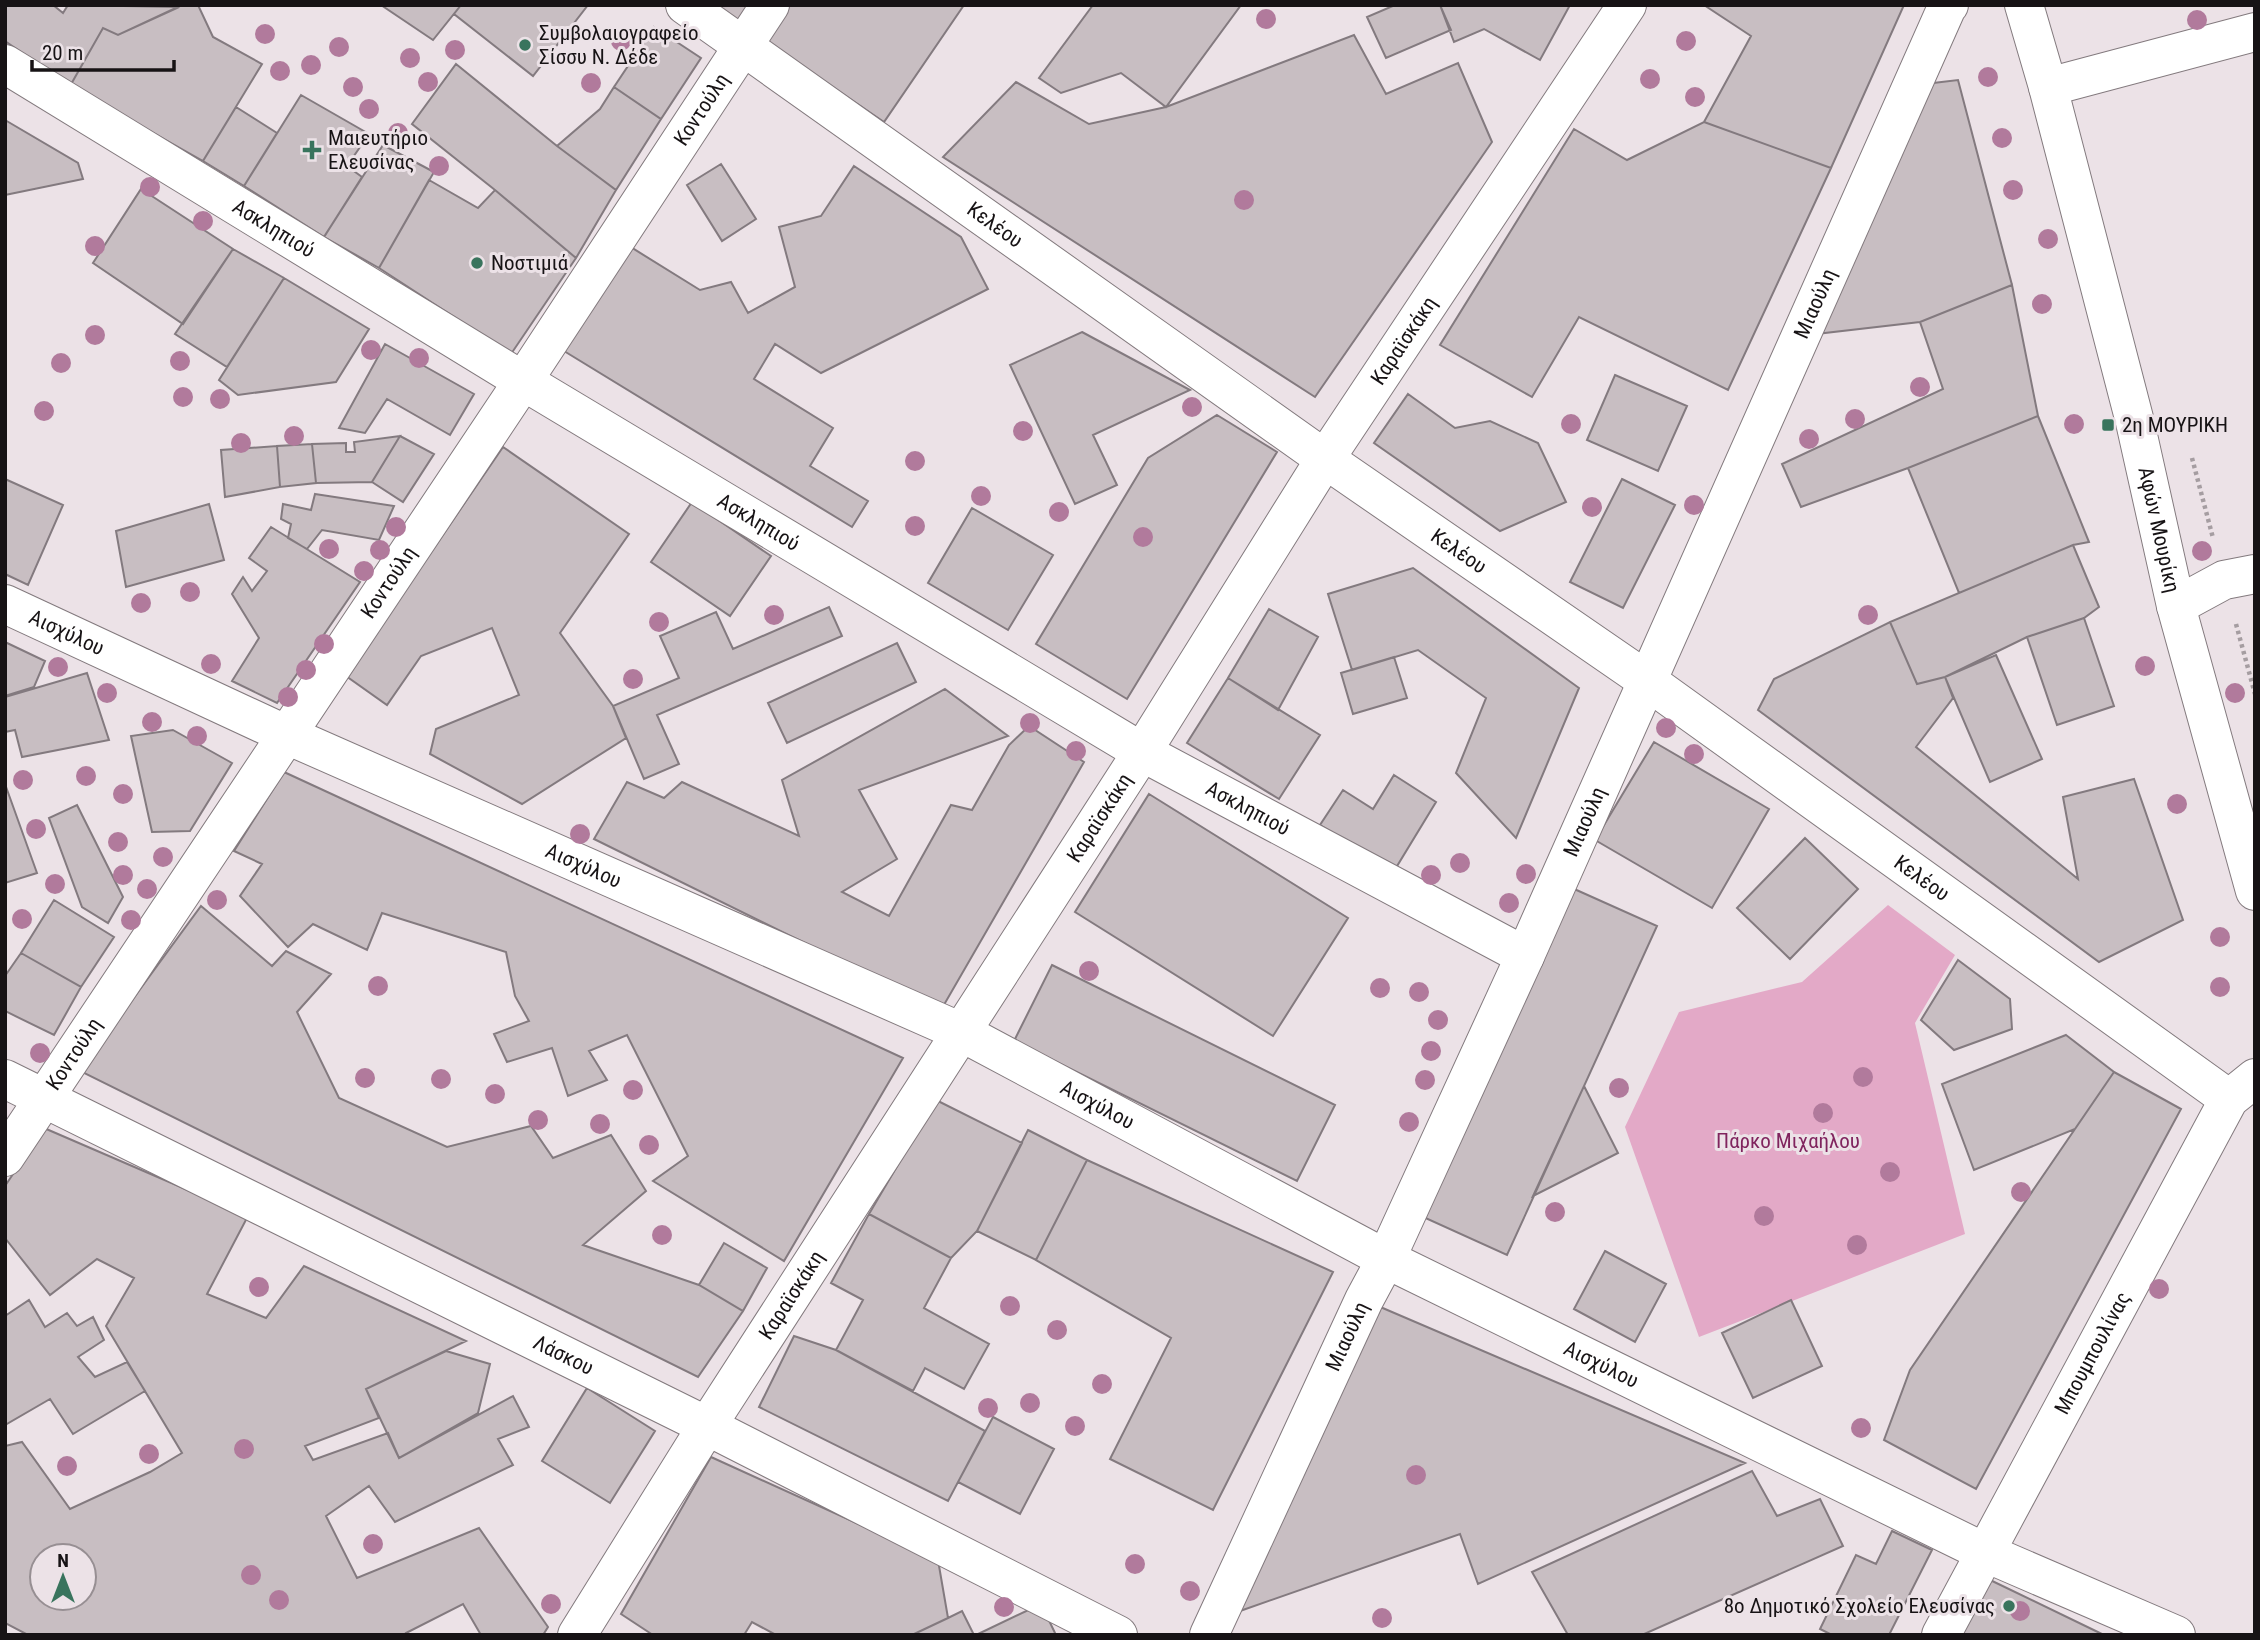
<svg xmlns="http://www.w3.org/2000/svg" width="2260" height="1640" font-family="'Roboto Condensed',sans-serif">
<style>
.green{fill:#e3a9c7}
.building{fill:#c8bec2;stroke:#837a7f;stroke-width:2;fill-rule:evenodd}
.lines{fill:none;stroke-linecap:round;stroke-linejoin:round}
.minor-casing{stroke:#837a7e;stroke-width:40}
.major-casing{stroke:#837a7e;stroke-width:40}
.path{stroke:#a59da1;stroke-width:4.5;stroke-dasharray:3.5 3.5;stroke-linecap:butt}
.minor{stroke:#fff;stroke-width:38}
.major{stroke:#fff;stroke-width:38}
.tree{fill:#b17a9c}
.poi-dot{fill:#39745d;stroke:#ece2e7;stroke-width:2.5}
.labels{text-anchor:middle;dominant-baseline:central;stroke-width:6;stroke-linejoin:round;paint-order:stroke}
.poi-label{font-size:21px;fill:#171315;stroke:#ece2e7;text-anchor:start}
.street-label{font-size:21px;fill:#171315;stroke:#ece2e7}
.park-label{font-size:21px;fill:#80245e;stroke:#ece2e7}
</style>
<rect width="100%" height="100%" fill="#ece2e7"/>
<path class="green" d="M1888 905 1955 955 1915 1023 1965 1234 1699 1337 1625 1127 1679 1012 1802 982Z"/>
<path class="building" d="M5 5H53L63 13 68 5 179 7 118 35 103 28 70 86 5 41Z
M182 5H198L213 37 262 64 203 161 70 86 103 28 118 35Z
M381 5H461L433 40Z
M461 5H588L533 76 454 14Z
M707 5H749L734 26Z
M781 5H964L884 122 759 37Z
M1093 5H1241L1166 107 1121 73 1061 93 1039 78Z
M1395 5H1440L1451 30 1386 58 1367 17Z
M1440 5H1570L1540 60 1484 29 1454 42Z
M1704 5H1904L1831 168 1704 122 1751 36Z
M654 27 701 58 661 119 614 87Z
M1354 35 1386 94 1458 63 1492 142 1315 397 943 157 1016 82 1089 124 1166 107Z
M456 64 557 146 616 190 576 258 495 190 412 124Z
M1958 80 2012 285 1920 322 1816 334 1925 84Z
M614 87 661 119 616 190 557 146 600 109Z
M301 95 369 134 347 166 362 177 324 237 244 186Z
M236 107 277 133 244 186 203 161Z
M5 120 78 163 83 179 5 195Z
M1704 122 1831 168 1728 390 1579 317 1532 397 1440 345 1574 129 1627 160Z
M383 145 434 172 379 268 324 237Z
M721 164 756 219 722 241 687 185Z
M854 166 961 237 988 289 821 373 775 344 754 379 833 428 810 466 868 501 852 527 564 351 629 246 700 290 731 282 748 313 795 287 779 227 821 216Z
M429 180 478 208 495 190 576 258 511 354 379 268Z
M141 189 233 249 183 324 93 263Z
M233 249 284 278 227 367 175 334Z
M284 278 369 329 336 382 238 395 219 380Z
M2012 285 2038 416 1908 468 1801 507 1782 464 1943 389 1920 322Z
M1082 332 1190 390 1093 435 1117 485 1075 504 1010 365Z
M385 344 474 394 450 435 387 399 365 433 339 428Z
M1615 375 1687 406 1658 471 1587 440Z
M1408 394 1455 428 1490 421 1538 443 1566 502 1500 531 1374 443Z
M1217 415 1277 452 1127 699 1036 644 1148 458Z
M2038 416 2089 542 2073 545 1959 593 1908 468Z
M400 436 434 454 403 502 372 482Z
M400 436 372 482 316 483 312 444 346 443V452H355L354 442Z
M312 444 316 483 280 487 277 446Z
M277 446 280 487 225 497 221 450Z
M503 447 629 534 560 633 613 706 626 738 522 804 430 754 436 729 519 695 492 628 421 656 387 705 346 676Z
M5 479 63 505 28 585 5 574Z
M1622 479 1675 505 1623 608 1570 582Z
M315 494 394 506 379 540 322 530 307 549 288 538 291 524 281 519 283 504 311 510Z
M692 502 771 556 730 616 651 562Z
M209 504 224 560 126 587 116 531Z
M972 508 1053 555 1008 630 928 583Z
M271 527 360 582 277 703 232 681 259 638 232 594 243 577 252 591 267 571 249 558Z
M2073 545 2099 607 2084 618 2027 637 1945 677 1917 684 1890 622Z
M1413 568 1579 688 1516 838 1456 773 1486 698 1418 650 1352 670 1328 594Z
M829 607 842 636 657 715 679 764 644 779 613 706 679 678 660 636 716 612 733 649Z
M1269 609 1318 637 1278 710 1228 678Z
M2084 618 2114 706 2057 725 2027 637Z
M1890 622 1917 684 1945 677 1953 698 1916 747 2078 879 2063 797 2134 779 2183 920 2099 962 1758 710 1774 679Z
M5 642 45 661 34 687 5 696Z
M897 643 916 682 787 743 768 703Z
M1996 655 2042 759 1990 782 1945 677Z
M1394 657 1407 698 1353 714 1341 673Z
M87 673 109 740 22 757 15 730 5 732V697Z
M1228 678 1320 735 1279 799 1187 743Z
M945 689 1008 736 859 790 897 859 842 892 889 916 951 805 972 810 1009 745 1029 726 1084 762 941 1010 594 839 627 782 664 798 682 782 799 836 782 780Z
M173 730 232 763 190 831 152 832 131 736Z
M1654 742 1769 809 1712 908 1595 840Z
M284 772 903 1058 784 1261 653 1181 688 1156 627 1035 589 1051 607 1080 568 1096 552 1048 507 1062 494 1034 529 1021 515 996 506 952 382 913 367 950 313 924 288 947 240 896 262 864 234 851Z
M1394 775 1436 802 1394 871 1320 825 1343 790 1373 809Z
M5 784 37 873 5 883Z
M1149 794 1348 918 1273 1036 1075 912Z
M77 805 123 897 108 923 82 907 49 818Z
M1805 838 1858 889 1790 959 1737 908Z
M1572 888 1657 926 1507 1255 1421 1216Z
M54 900 114 937 81 987 21 953Z
M201 906 272 966 286 951 331 974 297 1012 339 1098 447 1147 531 1126 553 1158 611 1135 646 1191 583 1245 699 1285 743 1311 698 1377 80 1071Z
M21 953 81 987 54 1035 5 1011V976Z
M1958 960 2010 999 2012 1029 1954 1050 1921 1020Z
M1052 965 1335 1105 1297 1181 1014 1041Z
M2066 1035 2114 1072 2075 1129 1974 1170 1942 1084Z
M2114 1072 2181 1109 1976 1489 1884 1440 1910 1370Z
M1584 1086 1618 1153 1533 1196Z
M936 1100 1022 1143 977 1231 951 1258 869 1214Z
M44 1128 248 1216 207 1294 266 1318 304 1266 466 1341 366 1389 379 1418 305 1446 313 1460 388 1433 399 1458 513 1396 529 1427 498 1439 513 1465 395 1522 369 1486 326 1516 357 1578 479 1528 548 1627 543 1635H481L463 1604 406 1633 407 1635H28L5 1623V1446L22 1442 70 1509 150 1472 182 1453 106 1326 134 1278 97 1259 50 1295 5 1238V1186ZM42 1556H84V1598H42Z
M1028 1130 1087 1160 1036 1260 977 1231Z
M1087 1160 1333 1272 1213 1510 1110 1459 1171 1338 1036 1260Z
M869 1214 951 1258 924 1308 989 1344 964 1389 925 1368 913 1391 836 1350 863 1300 831 1283Z
M724 1243 767 1268 743 1311 699 1285Z
M1605 1251 1666 1284 1635 1342 1574 1309Z
M29 1300 45 1327 67 1313 77 1326 93 1317 104 1340 78 1357 95 1377 127 1362 145 1391 73 1434 50 1399 5 1425V1316Z
M1364 1300 1745 1463 1478 1584 1460 1534 1240 1611Z
M1791 1300 1822 1366 1753 1398 1722 1333Z
M794 1336 836 1350 985 1431 948 1501 759 1407Z
M446 1351 490 1364 478 1413 399 1458 366 1389Z
M587 1388 655 1431 610 1503 542 1461Z
M993 1417 1054 1449 1020 1514 958 1482Z
M711 1457 938 1560 948 1618 912 1635H776L752 1622 744 1635H653L621 1614Z
M1752 1471 1777 1516 1820 1499 1843 1546 1642 1635H1568L1532 1572Z
M1892 1531 1932 1550 1889 1635H1832L1820 1629 1856 1555 1876 1564Z
M1986 1578 2104 1635H1958Z
M1041 1604 1056 1635H976Z
M962 1611 974 1635H912L948 1618Z"/>
<g class="lines">
<defs>
<g id="minor">
<path id="s1" d="M685 5 1325 459 1646 680 2229 1099"/>
<path id="s2" d="M2024 5 2048 87 2135 422 2176 606 2255 891"/>
<path id="s3" d="M5 64 523 381 1142 752 1525 956"/>
<path d="M2048 87 2255 32"/>
<path id="s4" d="M5 604 287 735 961 1032 1386 1259 1986 1553 2176 1635"/>
<path d="M2176 606 2224 580 2255 574"/>
<path id="s5" d="M5 1079 707 1426 1118 1635"/>
<path id="s6" d="M577 1635 707 1426 1142 752 1325 459 1627 5"/>
<path id="s7" d="M1209 1635 1364 1300 1386 1259 1525 956 1947 7 1949 5"/>
<path id="s8" d="M1941 1635 2229 1099 2255 1078"/>
</g>
<g id="major">
<path id="s9" d="M5 1157 523 381 770 5"/>
</g>
</defs>
<use href="#minor" class="minor-casing"/>
<use href="#major" class="major-casing"/>
<path class="path" d="M2192 458 2213 538
M2236 624 2255 694"/>
<use href="#minor" class="minor"/>
<use href="#major" class="major"/>
</g>
<g class="tree">
<circle cx="1266" cy="19" r="10"/>
<circle cx="2197" cy="20" r="10"/>
<circle cx="265" cy="34" r="10"/>
<circle cx="621" cy="41" r="10"/>
<circle cx="1686" cy="41" r="10"/>
<circle cx="339" cy="47" r="10"/>
<circle cx="455" cy="50" r="10"/>
<circle cx="410" cy="58" r="10"/>
<circle cx="311" cy="65" r="10"/>
<circle cx="280" cy="71" r="10"/>
<circle cx="1988" cy="77" r="10"/>
<circle cx="1650" cy="79" r="10"/>
<circle cx="428" cy="82" r="10"/>
<circle cx="591" cy="83" r="10"/>
<circle cx="353" cy="87" r="10"/>
<circle cx="1695" cy="97" r="10"/>
<circle cx="369" cy="109" r="10"/>
<circle cx="398" cy="133" r="10"/>
<circle cx="2002" cy="138" r="10"/>
<circle cx="439" cy="166" r="10"/>
<circle cx="150" cy="187" r="10"/>
<circle cx="2013" cy="190" r="10"/>
<circle cx="1244" cy="200" r="10"/>
<circle cx="203" cy="221" r="10"/>
<circle cx="2048" cy="239" r="10"/>
<circle cx="95" cy="246" r="10"/>
<circle cx="2042" cy="304" r="10"/>
<circle cx="95" cy="335" r="10"/>
<circle cx="371" cy="350" r="10"/>
<circle cx="419" cy="358" r="10"/>
<circle cx="180" cy="361" r="10"/>
<circle cx="61" cy="363" r="10"/>
<circle cx="1920" cy="387" r="10"/>
<circle cx="183" cy="397" r="10"/>
<circle cx="220" cy="399" r="10"/>
<circle cx="1192" cy="407" r="10"/>
<circle cx="44" cy="411" r="10"/>
<circle cx="1855" cy="419" r="10"/>
<circle cx="1571" cy="424" r="10"/>
<circle cx="2074" cy="424" r="10"/>
<circle cx="1023" cy="431" r="10"/>
<circle cx="294" cy="436" r="10"/>
<circle cx="1809" cy="439" r="10"/>
<circle cx="241" cy="443" r="10"/>
<circle cx="915" cy="461" r="10"/>
<circle cx="981" cy="496" r="10"/>
<circle cx="1694" cy="505" r="10"/>
<circle cx="1592" cy="507" r="10"/>
<circle cx="1059" cy="512" r="10"/>
<circle cx="915" cy="526" r="10"/>
<circle cx="396" cy="527" r="10"/>
<circle cx="1143" cy="537" r="10"/>
<circle cx="329" cy="549" r="10"/>
<circle cx="380" cy="550" r="10"/>
<circle cx="2202" cy="551" r="10"/>
<circle cx="364" cy="571" r="10"/>
<circle cx="190" cy="592" r="10"/>
<circle cx="141" cy="603" r="10"/>
<circle cx="774" cy="615" r="10"/>
<circle cx="1868" cy="615" r="10"/>
<circle cx="659" cy="622" r="10"/>
<circle cx="324" cy="644" r="10"/>
<circle cx="211" cy="664" r="10"/>
<circle cx="2145" cy="666" r="10"/>
<circle cx="58" cy="667" r="10"/>
<circle cx="306" cy="670" r="10"/>
<circle cx="633" cy="679" r="10"/>
<circle cx="107" cy="693" r="10"/>
<circle cx="2235" cy="693" r="10"/>
<circle cx="288" cy="697" r="10"/>
<circle cx="152" cy="722" r="10"/>
<circle cx="1030" cy="723" r="10"/>
<circle cx="1666" cy="728" r="10"/>
<circle cx="197" cy="736" r="10"/>
<circle cx="1076" cy="751" r="10"/>
<circle cx="1694" cy="754" r="10"/>
<circle cx="86" cy="776" r="10"/>
<circle cx="23" cy="780" r="10"/>
<circle cx="123" cy="794" r="10"/>
<circle cx="2177" cy="804" r="10"/>
<circle cx="36" cy="829" r="10"/>
<circle cx="580" cy="834" r="10"/>
<circle cx="118" cy="842" r="10"/>
<circle cx="163" cy="857" r="10"/>
<circle cx="1460" cy="863" r="10"/>
<circle cx="1526" cy="874" r="10"/>
<circle cx="123" cy="875" r="10"/>
<circle cx="1431" cy="875" r="10"/>
<circle cx="55" cy="884" r="10"/>
<circle cx="147" cy="889" r="10"/>
<circle cx="217" cy="900" r="10"/>
<circle cx="1509" cy="903" r="10"/>
<circle cx="22" cy="919" r="10"/>
<circle cx="131" cy="920" r="10"/>
<circle cx="2220" cy="937" r="10"/>
<circle cx="1089" cy="971" r="10"/>
<circle cx="378" cy="986" r="10"/>
<circle cx="2220" cy="987" r="10"/>
<circle cx="1380" cy="988" r="10"/>
<circle cx="1419" cy="992" r="10"/>
<circle cx="1438" cy="1020" r="10"/>
<circle cx="1431" cy="1051" r="10"/>
<circle cx="40" cy="1053" r="10"/>
<circle cx="1863" cy="1077" r="10"/>
<circle cx="365" cy="1078" r="10"/>
<circle cx="441" cy="1079" r="10"/>
<circle cx="1425" cy="1080" r="10"/>
<circle cx="1619" cy="1088" r="10"/>
<circle cx="633" cy="1090" r="10"/>
<circle cx="495" cy="1094" r="10"/>
<circle cx="1823" cy="1113" r="10"/>
<circle cx="538" cy="1120" r="10"/>
<circle cx="1409" cy="1122" r="10"/>
<circle cx="600" cy="1124" r="10"/>
<circle cx="649" cy="1145" r="10"/>
<circle cx="1890" cy="1172" r="10"/>
<circle cx="2021" cy="1192" r="10"/>
<circle cx="1555" cy="1212" r="10"/>
<circle cx="1764" cy="1216" r="10"/>
<circle cx="662" cy="1235" r="10"/>
<circle cx="1857" cy="1245" r="10"/>
<circle cx="259" cy="1287" r="10"/>
<circle cx="2159" cy="1289" r="10"/>
<circle cx="1010" cy="1306" r="10"/>
<circle cx="1057" cy="1330" r="10"/>
<circle cx="1102" cy="1384" r="10"/>
<circle cx="1030" cy="1403" r="10"/>
<circle cx="988" cy="1408" r="10"/>
<circle cx="1075" cy="1426" r="10"/>
<circle cx="1861" cy="1428" r="10"/>
<circle cx="244" cy="1449" r="10"/>
<circle cx="149" cy="1454" r="10"/>
<circle cx="67" cy="1466" r="10"/>
<circle cx="1416" cy="1475" r="10"/>
<circle cx="373" cy="1544" r="10"/>
<circle cx="1135" cy="1564" r="10"/>
<circle cx="251" cy="1575" r="10"/>
<circle cx="1190" cy="1591" r="10"/>
<circle cx="279" cy="1600" r="10"/>
<circle cx="551" cy="1604" r="10"/>
<circle cx="1004" cy="1607" r="10"/>
<circle cx="2020" cy="1611" r="10"/>
<circle cx="1382" cy="1618" r="10"/>
</g>
<g class="poi-dot">
<circle cx="525" cy="45" r="7"/>
<path d="M308.5 139.5h7v7h7v7h-7v7h-7v-7h-7v-7h7z"/>
<circle cx="477" cy="263" r="7"/>
<rect x="2101" y="418" width="14" height="14" rx="3.5"/>
<circle cx="2009" cy="1606" r="7"/>
</g>
<g class="labels">
<g class="poi-label">
<text x="539" y="33">Συμβολαιογραφείο<tspan x="539" dy="24">Σίσσυ Ν. Δέδε</tspan></text>
<text x="328" y="138">Μαιευτήριο<tspan x="328" dy="24">Ελευσίνας</tspan></text>
<text x="491" y="263">Νοστιμιά</text>
<text x="2122" y="425">2η ΜΟΥΡΙΚΗ</text>
<text x="1995" y="1606" text-anchor="end">8ο Δημοτικό Σχολείο Ελευσίνας</text>
</g>
<g class="street-label">
<text stroke="none"><textPath href="#s9" startOffset="1258">Κοντούλη</textPath></text>
<text stroke="none"><textPath href="#s1" startOffset="380">Κελέου</textPath></text>
<text stroke="none"><textPath href="#s3" startOffset="315">Ασκληπιού</textPath></text>
<text stroke="none"><textPath href="#s7" startOffset="1463">Μιαούλη</textPath></text>
<text stroke="none"><textPath href="#s6" startOffset="1536">Καραϊσκάκη</textPath></text>
<text stroke="none"><textPath href="#s3" startOffset="882">Ασκληπιού</textPath></text>
<text stroke="none"><textPath href="#s2" startOffset="542">Αφών Μουρίκη</textPath></text>
<text stroke="none"><textPath href="#s1" startOffset="947">Κελέου</textPath></text>
<text stroke="none"><textPath href="#s9" startOffset="691">Κοντούλη</textPath></text>
<text stroke="none"><textPath href="#s4" startOffset="68">Αισχύλου</textPath></text>
<text stroke="none"><textPath href="#s3" startOffset="1449">Ασκληπιού</textPath></text>
<text stroke="none"><textPath href="#s6" startOffset="970">Καραϊσκάκη</textPath></text>
<text stroke="none"><textPath href="#s7" startOffset="896">Μιαούλη</textPath></text>
<text stroke="none"><textPath href="#s4" startOffset="635">Αισχύλου</textPath></text>
<text stroke="none"><textPath href="#s1" startOffset="1514">Κελέου</textPath></text>
<text stroke="none"><textPath href="#s9" startOffset="124">Κοντούλη</textPath></text>
<text stroke="none"><textPath href="#s4" startOffset="1202">Αισχύλου</textPath></text>
<text stroke="none"><textPath href="#s6" startOffset="402">Καραϊσκάκη</textPath></text>
<text stroke="none"><textPath href="#s7" startOffset="329">Μιαούλη</textPath></text>
<text stroke="none"><textPath href="#s8" startOffset="320">Μπουμπουλίνας</textPath></text>
<text stroke="none"><textPath href="#s5" startOffset="623">Λάσκου</textPath></text>
<text stroke="none"><textPath href="#s4" startOffset="1769">Αισχύλου</textPath></text>
</g>
<g class="park-label">
<text x="1788" y="1141">Πάρκο Μιχαήλου</text>
</g>
</g>
<rect width="2260" height="1640" fill="none" stroke="#171315" stroke-width="14"/>
<g transform="translate(63 1577)"><circle r="33" fill="#ece2e7" stroke="#978f93" stroke-width="2"/>
<path d="M0-5L12 26L0 18L-12 26Z" fill="#39745d"/>
<text y="-10" font-size="19" font-weight="bold" text-anchor="middle" fill="#171315">N</text>
</g>
<path d="M32 60v10h142v-10" fill="none" stroke="#171315" stroke-width="3.5"/>
<text x="42" y="60" font-size="21" fill="#171315" stroke="#ece2e7" stroke-width="5" paint-order="stroke">20 m</text>
</svg>
